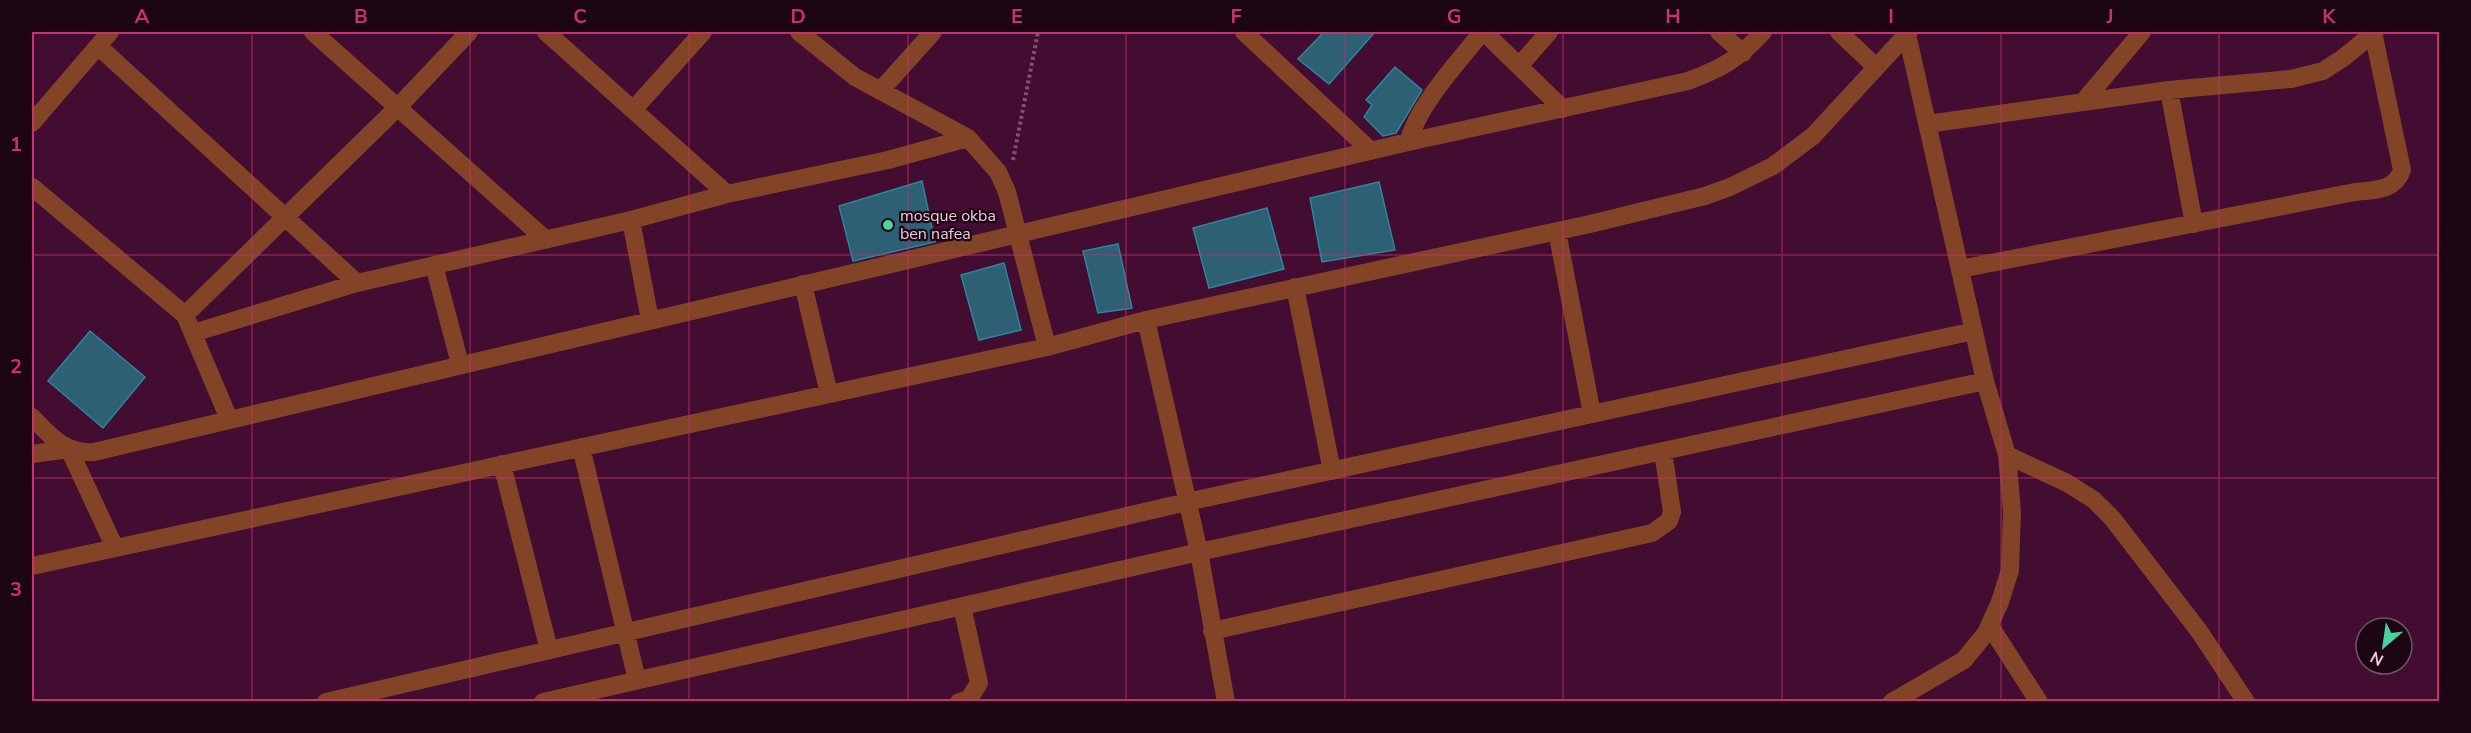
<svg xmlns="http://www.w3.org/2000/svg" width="2471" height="733" font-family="'Nunito Sans',sans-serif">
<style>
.building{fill:#2c6072;stroke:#2c85a1;stroke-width:1.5}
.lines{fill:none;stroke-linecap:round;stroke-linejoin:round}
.path{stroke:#805170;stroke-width:4;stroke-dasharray:3 3;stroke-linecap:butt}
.minor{stroke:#834327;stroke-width:18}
.grid{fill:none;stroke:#c8326e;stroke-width:1.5;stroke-opacity:0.55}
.poi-dot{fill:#47d49d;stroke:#1c0614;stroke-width:2}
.labels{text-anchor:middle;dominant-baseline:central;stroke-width:4.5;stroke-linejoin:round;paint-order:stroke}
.poi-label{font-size:16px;fill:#ebc8dc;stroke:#1c0614;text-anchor:start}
.neatline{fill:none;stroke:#c8326e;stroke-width:2}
.grid-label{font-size:20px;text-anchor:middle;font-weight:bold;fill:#c8326e}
</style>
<rect width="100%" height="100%" fill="#420d31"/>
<path class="building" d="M1324 32H1375L1329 84 1298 59Z
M1395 67 1422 90 1396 133 1383 136 1364 117 1372 105 1366 100Z
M922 181 935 242 853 261 839 206Z
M1379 182 1395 250 1322 262 1310 198Z
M1267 208 1284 269 1209 288 1193 228Z
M1118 244 1132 308 1098 313 1083 251Z
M1004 263 1021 330 979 340 961 275Z
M90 331 145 377 103 428 48 381Z"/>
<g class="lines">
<path class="path" d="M1013 160 1038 32"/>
<path class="minor" d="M313 32 545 239
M546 32 727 194
M799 32 855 77 968 138 998 172 1007 192 1047 347
M1244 32 1371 151
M1484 32 1563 109
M1719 32 1743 53
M1839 32 1876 67
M98 46 357 283
M1520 65 1549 32
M2169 90 2194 224
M880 91 933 32
M2083 102 2142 32
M633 110 703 32
M32 123 110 32
M1927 124 2169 90 2291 79 2323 71 2343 58 2375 32
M1408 142C1420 102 1457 64 1482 32
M32 187 185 315
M631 220 650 320
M1557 231 1592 414
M434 265 460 364
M1960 269 2355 192C2374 190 2395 191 2402 170L2373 32
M803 284 829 394
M1295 287 1332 471
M1146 320 1199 552 1226 702
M193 333 357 283 631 220 727 194 888 160 968 138
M32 417C51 437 65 454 94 452L1408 142 1688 81C1723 68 1738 59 1763 32
M229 419 185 315 398 107 469 32
M581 447 637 680
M32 454 69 449 115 548
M2007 455 2067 483 2094 500 2112 518 2199 631 2246 702
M502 464 549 650
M32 566 1047 347 1146 320 1590 224 1705 196 1730 187 1773 166 1813 136 1909 32
M1990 626 2039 702
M1212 631 1652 533 1669 521 1672 512 1663 451
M326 702 1187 502 1974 331
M543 702 1199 552 1985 381
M959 702 969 699 979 683 962 606
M1892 702 1964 660 1986 633 2000 602 2010 570 2012 512 2007 455 1985 381 1907 34"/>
</g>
<path class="grid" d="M252 32V702M470 32V702M689 32V702M908 32V702M1126 32V702M1345 32V702M1563 32V702M1782 32V702M2001 32V702M2219 32V702M32 255H2440M32 478H2440"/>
<circle class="poi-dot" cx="888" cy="225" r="6"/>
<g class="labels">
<g class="poi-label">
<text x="900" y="216">mosque okba<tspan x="900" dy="18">ben nafea</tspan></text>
</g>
</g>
<rect width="2471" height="733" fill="none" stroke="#1c0614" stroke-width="66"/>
<g transform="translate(2384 646) rotate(209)"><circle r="28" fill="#1c0614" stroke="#6f5464" stroke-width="1.5"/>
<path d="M0-4.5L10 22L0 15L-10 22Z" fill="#47d49d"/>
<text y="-9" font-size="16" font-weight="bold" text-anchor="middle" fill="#ebc8dc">N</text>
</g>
<rect x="33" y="33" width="2405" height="667" class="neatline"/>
<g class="grid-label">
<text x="142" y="23">A</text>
<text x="361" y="23">B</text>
<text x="580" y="23">C</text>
<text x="798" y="23">D</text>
<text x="1017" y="23">E</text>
<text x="1236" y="23">F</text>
<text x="1454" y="23">G</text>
<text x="1673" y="23">H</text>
<text x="1891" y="23">I</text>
<text x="2110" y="23">J</text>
<text x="2329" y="23">K</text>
<text x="16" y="151">1</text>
<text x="16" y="373">2</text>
<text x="16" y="596">3</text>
</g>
</svg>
